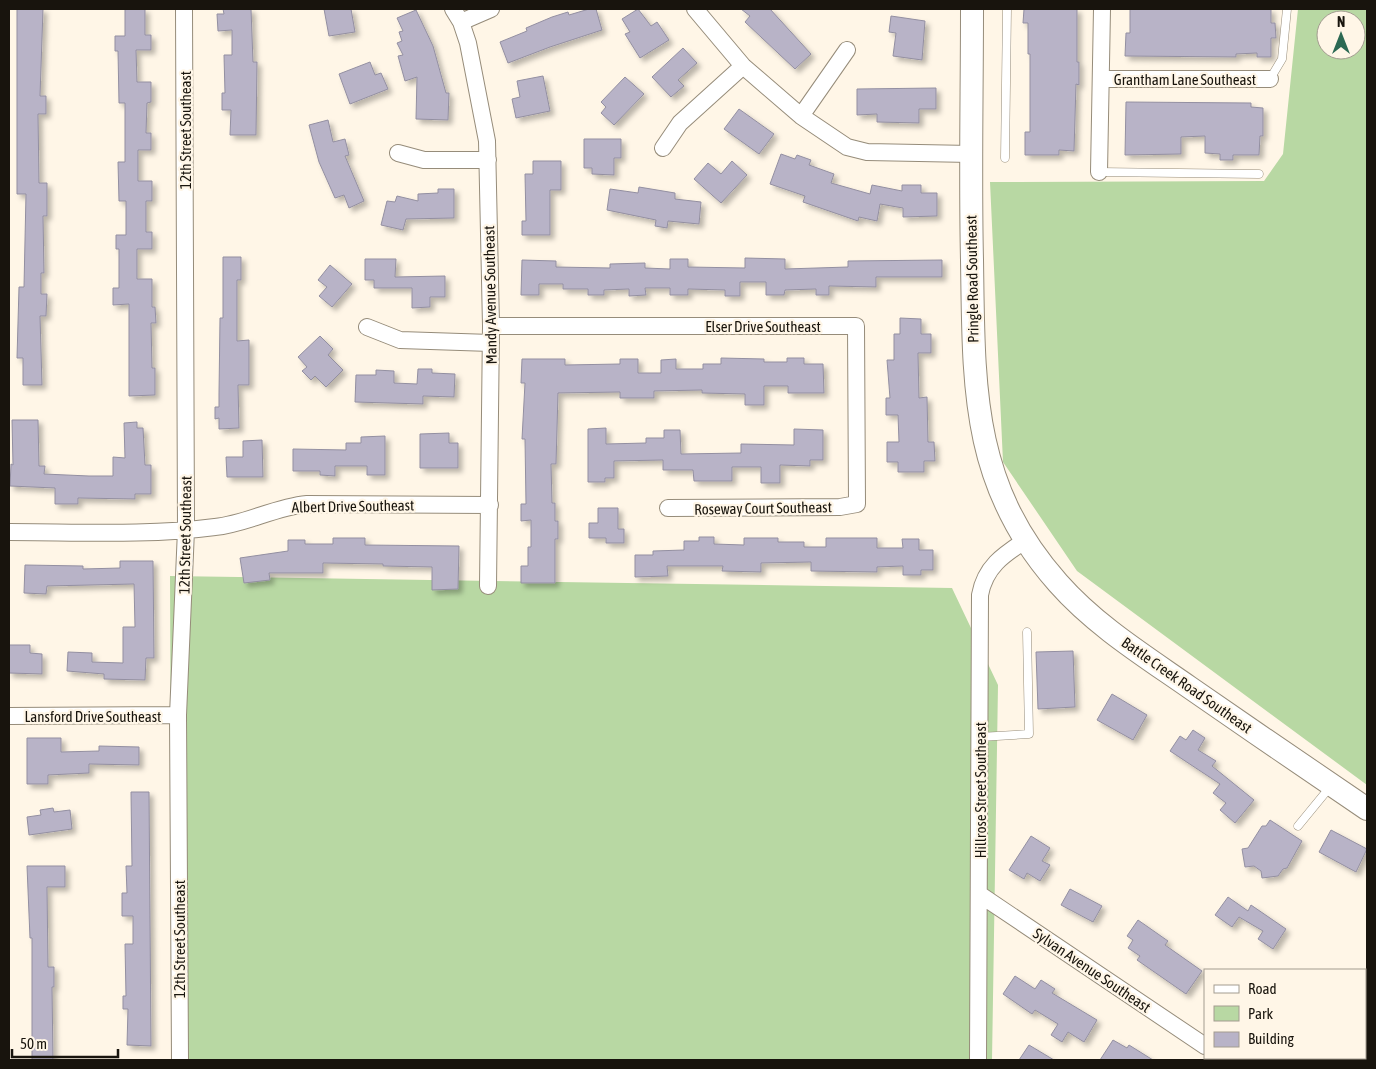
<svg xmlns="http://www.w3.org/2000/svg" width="1376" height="1069" font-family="'Asap Condensed',sans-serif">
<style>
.green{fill:#b8d8a3;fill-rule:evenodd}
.building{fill:#b8b3c7;stroke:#938fa1;filter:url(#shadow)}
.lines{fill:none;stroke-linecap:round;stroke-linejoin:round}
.lane-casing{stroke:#968c7a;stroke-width:9}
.street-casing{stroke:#968c7a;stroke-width:18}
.secondary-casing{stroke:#968c7a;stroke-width:24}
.lane{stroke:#fff;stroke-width:8}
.street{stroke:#fff;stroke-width:16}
.secondary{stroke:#fff;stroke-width:22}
.labels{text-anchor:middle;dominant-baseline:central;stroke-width:4.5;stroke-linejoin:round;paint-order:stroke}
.street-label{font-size:15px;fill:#18140d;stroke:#fff6e7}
</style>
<defs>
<filter id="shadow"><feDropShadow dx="4" dy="4" stdDeviation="2.5" flood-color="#0004"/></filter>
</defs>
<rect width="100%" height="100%" fill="#fff6e7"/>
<path class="green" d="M1298 9H1367V785L1077 571 1003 462 990 182 1264 181 1283 154ZM1326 20H1356V50H1326Z
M170 576 952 588 998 685 992 1060H172Z"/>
<path class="building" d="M17 9H43L40 96H46V114H38L39 183H47V216H43L44 273H41V294H47L46 316H40L42 385H23V358H17L19 287H24L26 194H17Z
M125 9H145V35H151V50H136L137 82H151V102L147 103 146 133H151V150H138V181H152V201H146V232H152V249H137V279H152V307H155L156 323H151L152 368H155V395L129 396V304L113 305V288H119V249H116V235H126V201H119L118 162H125V103H119L118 51H115V36H125Z
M223 9H251L253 62H257L256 135H230L231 110H222V93H225L224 55H232V30L218 31 217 14H224Z
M324 9H351L355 32 329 36Z
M589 9H596L602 30 550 47 508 63 500 42 527 31 526 28 552 17 568 12 569 15Z
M638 9 651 26 657 22 669 40 640 58 625 34 630 32 622 19Z
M741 9H770L811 54 795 69 745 22 750 16Z
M1024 9H1077V62H1079V85L1076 84 1074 151 1059 150V155H1025V132H1030V54H1028V23H1023Z
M1130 9H1271V23H1275L1276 38H1271V57H1257V53L1236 54V57L1125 56 1126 33H1130Z
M416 10 433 46 446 93H449L448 120 416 119 417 77 405 81 398 56 403 55 397 43 402 41 399 32 403 31 397 18Z
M891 16 925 21 922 60 893 56 896 33 889 32Z
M683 48 697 63 678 80 684 86 671 97 652 77Z
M370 62 375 75 381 73 388 89 350 104 339 74Z
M543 76 550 111 516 118 512 99 520 97 517 81Z
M625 77 644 94 614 125 601 113 606 107 601 102Z
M936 88V109H919V123L877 122V114L857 115V89Z
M1126 102 1251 103V107L1263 108V136H1260L1259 155H1233V160H1220V154L1205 153V136L1181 137V154L1125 155Z
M739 109 774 134 759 154 724 129Z
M328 120 333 142 345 139 349 155 345 156 364 201 349 208 344 195 335 198 319 162 309 125Z
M584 139H621V158H614V175L592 174V168H584Z
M781 154 795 159 797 155 811 160 809 165 834 174 831 183 870 194 872 185 902 191V185H921V193H937V216L903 217V208L880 204 877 221 859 217 858 221 803 202 805 196 770 184Z
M533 161H561V190H550V235H522V221H526L525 174H533Z
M732 161 747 175 721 203 694 179 708 163 721 174Z
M639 187 675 193V199L701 202 699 224 668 221 667 228 655 226 656 220 607 210 610 189 638 193Z
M438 189H454V218L406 219 403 230 381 225 387 201 395 202 397 196 418 201V194L438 193Z
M223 257H241V280H237V341L249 340V385H238L239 428 219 429V418L215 419V407H219V394L220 318H223Z
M745 258 785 259V269L848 267V261L942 260V277H876V287L829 286V295H816V289L785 290 784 295H766V282H740V296H725V290L688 289V295H670V288H645L646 295 629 296V289L604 290V295H588V289H563V284H539V295H521L522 260 556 261V267L610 268V264L645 263V268L670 269V259H688V267L745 268Z
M365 259H396L395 277 445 276V297H430V307L412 308V288H374V280H365Z
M330 265 352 284 332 307 319 296 327 287 318 280Z
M900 318 921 319V334H931V353H918L919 398 927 397 928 442H934L935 461H924V472H898V462H887V442H899L898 415H886V398H890L887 360H894V334H900Z
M320 336 333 349 328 355 343 370 326 387 315 376 311 380 302 371 307 367 298 357Z
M721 358 764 359V362H787V358H804V364H823L824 393H788V386H764V405H745V394L702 393V390L654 391V398H620V392L558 393 556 464H551L552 503H555V521H558V539H555V583H521V566H528V547H531V520L521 521V504H526L525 439H522L525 383H521L522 359H565V365L620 364V359H638V373H661V360L676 359V369H703V364H721Z
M418 369H432V373L455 374 454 397 423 396V404L355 402 356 375H376V370L394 371V383L417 384Z
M12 420H38L39 466H45L44 474 89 476H113V457L125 458 124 423 137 422V428H143L145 465H151V494H135V499L78 498V504H55V488L10 486 11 464 13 465Z
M606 428V444L646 443V438H664V430H680L681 454 741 453V444L794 445V429L823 430V460H810V466L780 465V483H761V467H732V481H694L693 470H663V460L614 461V478H605V482H588V429Z
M449 433V443H458V468H420V434Z
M385 436V475H367V466H335V476L320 475V471H293V449L346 450V443H361V437Z
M262 440 263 477H227L226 457H243V441Z
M598 508H618V529H624V543H606V538H589V523H598Z
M699 537H714V544L744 545V538H778V542H804V547H826V538H877V548H903L902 539H919V550H933V570H921V575H903V566L877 567V572L811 571V562L761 563V572L722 571 723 566H667L668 576 635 577V555H653V551L684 550V541H699Z
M333 538H365V545L459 546 458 589 432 590V567L383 566V564L323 563V573H269L270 580 244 583 240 558 288 551V540H305V544H333Z
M120 561H153L154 658H146L145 680 104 679V674L67 671 68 652 92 653V662L123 663V627H135L134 584 47 586 46 594 24 593 25 565 83 566V569L120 568Z
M9 645H30V653L42 654V674L9 673Z
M1073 651 1075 707 1038 709 1036 652Z
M1112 694 1147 715 1133 740 1097 720Z
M1193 730 1205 738 1198 750 1216 761 1212 766 1254 800 1235 823 1220 810 1226 803 1213 793 1220 784 1170 751 1180 736 1186 740Z
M27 738H61V752L99 751V746L139 747V765L89 764V773L48 775V784H27Z
M131 792H149L151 1046 127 1045 128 1009H123V996H126L125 944H133V916H122V893H127L126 866H132Z
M53 808 54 812 70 810 72 829 29 835 27 817 41 815 40 810Z
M1270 820 1302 841 1287 868 1283 869 1278 876 1262 878 1261 871 1254 866 1245 867 1242 849 1248 848 1262 826H1266Z
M1331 830 1367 849 1356 872 1319 852Z
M1031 836 1050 848 1042 861 1050 865 1040 881 1027 873 1024 879 1009 870Z
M27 866H65V887H47L48 967H54V987H52L53 1060H32V938H30Z
M1070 889 1102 906 1093 922 1061 905Z
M1228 897 1248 911 1251 905 1286 929 1273 949 1258 939 1263 931 1239 917 1232 927 1215 915Z
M1138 920 1168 941 1165 945 1202 971 1186 994 1137 960 1140 956 1128 948 1133 940 1127 936Z
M1015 976 1035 989 1041 980 1055 989 1052 993 1097 1020 1084 1042 1068 1032 1062 1042 1051 1035 1058 1024 1035 1010 1032 1014 1003 994Z
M1113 1040 1127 1048 1129 1045 1153 1060H1100Z
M1029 1045 1054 1060H1019Z"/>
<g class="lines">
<defs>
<path id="lane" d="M1270 79 1282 59 1287 9
M1005 158 1007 9
M1099 172 1259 174
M980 737 1029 734 1027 632
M1298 826 1330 787"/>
<path id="street" d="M453 9 461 22 468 43 487 141 491 326 488 586
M695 9 743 66 801 116 847 147 867 152 971 154
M461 22 491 9
M1101 79H1270
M801 116 847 50
M663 148 680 123 743 66
M398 153 424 160H488
M1099 172 1102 9
M491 326H856L857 504 840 507 668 508
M367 327 400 340 491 343
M9 532C77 532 147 536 215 527 246 524 275 507 307 504L490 505
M9 716 178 715
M979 894 1205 1046
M1223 1058 1227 1060
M180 1060 178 715 186 530 184 9
M978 1060 980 595C985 567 1003 555 1026 540"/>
<path id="secondary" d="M972 9C972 92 970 176 972 260 974 384 970 484 1058 583 1095 625 1143 655 1189 687 1248 728 1308 769 1367 809"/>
</defs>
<use href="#lane" class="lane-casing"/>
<use href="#street" class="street-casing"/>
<use href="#secondary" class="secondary-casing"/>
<use href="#lane" class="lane"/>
<use href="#street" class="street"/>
<use href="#secondary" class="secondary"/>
</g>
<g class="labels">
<g class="street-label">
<text x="1185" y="79">Grantham Lane Southeast</text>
<text transform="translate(185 130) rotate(-90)">12th Street Southeast</text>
<text transform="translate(972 279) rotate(-91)">Pringle Road Southeast</text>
<text transform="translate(490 295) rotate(-91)">Mandy Avenue Southeast</text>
<text x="763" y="326">Elser Drive Southeast</text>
<text transform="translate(353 506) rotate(-1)">Albert Drive Southeast</text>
<text transform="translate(763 508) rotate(-1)">Roseway Court Southeast</text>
<text transform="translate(185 535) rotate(-89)">12th Street Southeast</text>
<text transform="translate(1187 685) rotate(35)">Battle Creek Road Southeast</text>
<text x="93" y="716">Lansford Drive Southeast</text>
<text transform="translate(980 790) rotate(-90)">Hillrose Street Southeast</text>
<text transform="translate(179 939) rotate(-90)">12th Street Southeast</text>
<text transform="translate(1092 970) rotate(34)">Sylvan Avenue Southeast</text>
</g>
</g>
<rect width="1376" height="1069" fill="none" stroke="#18140d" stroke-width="20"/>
<rect x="1204" y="969" width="162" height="90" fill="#fff6e7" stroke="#a39c90"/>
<rect x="1214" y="985" width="25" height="8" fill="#ffffff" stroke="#a39c90"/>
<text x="1248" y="994" font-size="15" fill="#18140d">Road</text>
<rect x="1214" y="1006" width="25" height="15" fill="#b8d8a3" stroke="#a39c90"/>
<text x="1248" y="1019" font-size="15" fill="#18140d">Park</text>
<rect x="1214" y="1032" width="25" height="15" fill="#b8b3c7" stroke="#a39c90"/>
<text x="1248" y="1044" font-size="15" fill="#18140d">Building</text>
<g transform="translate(1341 35)"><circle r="24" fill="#fff6e7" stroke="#a39c90"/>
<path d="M0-4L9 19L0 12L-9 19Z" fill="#2c6953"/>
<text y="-8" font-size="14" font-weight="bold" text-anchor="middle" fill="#18140d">N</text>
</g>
<path d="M12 1049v8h106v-8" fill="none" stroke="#18140d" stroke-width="2.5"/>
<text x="20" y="1049" font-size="15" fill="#18140d" stroke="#fff6e7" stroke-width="4" paint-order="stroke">50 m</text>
</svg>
